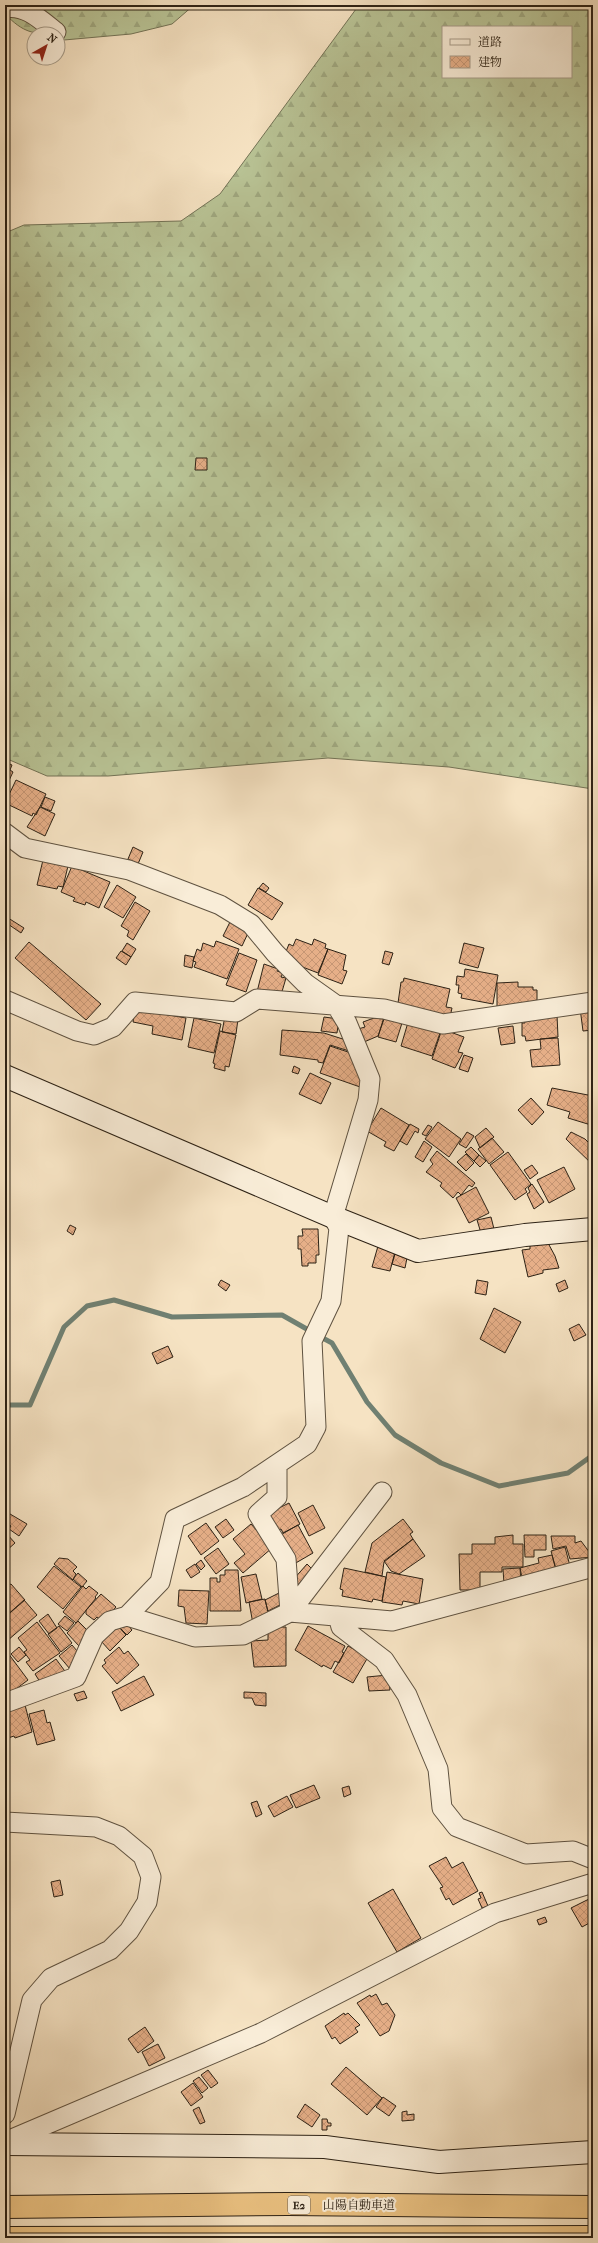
<svg xmlns="http://www.w3.org/2000/svg" width="598" height="2243" font-family="'IM FELL French Canon','Noto Serif JP',serif">
<style>
.forest{fill:url(#forest-firs);stroke:#737356;fill-rule:evenodd}
.lines{fill:none;stroke-linecap:round;stroke-linejoin:round}
.stream{stroke:#708072;stroke-width:5}
.building{fill:url(#building-cross-hatch);stroke:#2d2215}
.street-casing{stroke:#5f5240;stroke-width:21}
.secondary-casing{stroke:#2d2215;stroke-width:24}
.highway-casing{stroke:#2d2215;stroke-width:24}
.street{stroke:#f9edd8;stroke-width:19}
.secondary{stroke:#f9edd8;stroke-width:22}
.highway{stroke:#ebc282;stroke-width:22}
.labels{text-anchor:middle;dominant-baseline:central;stroke-width:4;stroke-linejoin:round;paint-order:stroke}
.shield{fill:#f9edd8;stroke:#6a5f50;stroke-width:1}
.shield-label{font-size:11px;font-weight:bold;fill:#2d2215}
.street-label{font-size:12px;fill:#2d2215;stroke:#f9edd8}
</style>
<defs>
<pattern id="forest-firs" width="22" height="20" patternUnits="userSpaceOnUse"><rect width="22" height="20" fill="#b9c496"/><path d="M5 1l3.5 6h-7zM16 11l3.5 6h-7z" fill="#9fa880"/></pattern>
<pattern id="building-cross-hatch" width="8" height="8" patternUnits="userSpaceOnUse"><rect width="8" height="8" fill="#e6af88"/><path d="M0 0l8 8M0 8l8-8" fill="none" stroke="#c69674"/></pattern>
</defs>
<rect width="100%" height="100%" fill="#f6e3c3"/>
<filter id="stains"><feTurbulence type="fractalNoise" baseFrequency=".005" numOctaves="4"/><feColorMatrix values="0 0 0 0 .2 0 0 0 0 .09 0 0 0 0 .02 0 0 0 .5 -.17"/></filter>
<radialGradient id="worn" r=".72"><stop offset=".6" stop-color="#630" stop-opacity="0"/><stop offset="1" stop-color="#630" stop-opacity=".3"/></radialGradient>
<path class="forest" d="M5 5H194L172 24 131 34 64 40 58 38V34C32 34 24 33 5 14Z
M359 5H593V789L449 767 328 758 108 776H47L5 758V233L24 225 181 221 220 194ZM443 27H571V77H443Z"/>
<g class="lines">
<path class="stream" d="M319 1336 332 1343 367 1402 395 1435 441 1463 499 1486 568 1473 593 1455
M5 1405H30L64 1327 87 1306 114 1300 172 1317 282 1315 312 1332"/>
</g>
<path class="building" d="M196 458H207V470H195Z
M5 762 12 765 10 770 13 772 5 789Z
M16 780 46 794 36 815 33 813 32 816 5 803Z
M45 797 55 801 51 811 41 807Z
M40 807 55 814 45 836 27 827Z
M133 847 143 852 138 864 128 859Z
M43 860 68 866 63 887 58 886 57 889 37 885Z
M72 866 110 882 99 908 86 902 85 905 73 901 75 898 61 892Z
M263 883 269 888 266 892 259 888Z
M117 885 136 897 123 918 104 907Z
M258 888 283 903 272 920 248 905Z
M135 902 150 911 133 940 127 936 129 931 121 926Z
M5 916 24 928 21 933 5 922Z
M231 920 249 931 242 946 223 936Z
M296 939 312 945 314 939 326 944 325 948 328 949 318 973 287 961 285 954 289 944 293 946Z
M216 941 239 949 227 979 194 967 196 962 193 961 197 949 201 951 203 943 214 947Z
M29 942 101 1004 86 1020 15 958Z
M127 943 136 949 131 957 122 951Z
M464 943 484 948 478 968 459 963Z
M328 949 346 955 343 970 347 971 342 984 318 975Z
M121 951 131 957 126 965 116 958Z
M385 951 393 953 389 965 382 963Z
M239 953 257 960 246 992 226 985Z
M185 955 194 957 192 968 184 966Z
M264 964 278 969 277 971 283 973 281 977 286 978 281 995 257 992Z
M465 969 498 975 493 1004 461 998 462 994 458 993 459 985H456L457 976 464 977Z
M404 978 450 989 446 1007 452 1008 450 1017 398 1003 401 982H403Z
M518 982V987H533V990H537V1004L497 1010V983Z
M593 1007V1030L583 1031 580 1008Z
M140 1010 186 1018 182 1040 152 1034 153 1026 133 1022 135 1011Z
M557 1015 558 1037 526 1041 525 1036H522V1023H525L524 1017Z
M225 1016 238 1019 236 1034 222 1032Z
M324 1017 339 1019 337 1033 321 1031Z
M384 1017 402 1023 396 1042 378 1037Z
M194 1018 221 1024 214 1053 188 1047Z
M374 1018 384 1019 378 1036 364 1042 358 1029 365 1027 363 1022Z
M409 1019 441 1030 432 1056 401 1046Z
M513 1026 515 1043 501 1045 498 1028Z
M442 1029 464 1037 458 1052 463 1053 455 1068 432 1059Z
M282 1030 324 1033 352 1042 349 1051 330 1045 323 1063 318 1062V1060L280 1055Z
M220 1031 236 1035 229 1067 225 1066V1071L214 1068 215 1064 213 1063Z
M558 1038 560 1065 532 1067 530 1050 541 1049 540 1039Z
M330 1046 357 1055 363 1088 320 1073Z
M464 1055 473 1058 468 1072 459 1069Z
M294 1066 300 1069 298 1074 292 1072Z
M310 1073 331 1083 321 1104 299 1094Z
M552 1088 593 1096 591 1125 568 1118 570 1112 547 1105Z
M531 1098 544 1112 532 1125 518 1110Z
M381 1108 409 1125 394 1151 384 1146 386 1142 367 1131Z
M438 1122 461 1139 449 1157 425 1139Z
M410 1124 419 1129 418 1133 415 1131 407 1145 400 1141Z
M428 1125 432 1127 426 1136 422 1134Z
M486 1128 494 1137 480 1148 475 1137Z
M467 1132 474 1136 466 1148 459 1144Z
M571 1132 585 1139 593 1147V1165L566 1139Z
M492 1138 504 1152 489 1164 478 1149Z
M424 1141 432 1147 423 1162 415 1157Z
M471 1147 479 1155 474 1161 465 1152Z
M437 1151 475 1183 472 1187 469 1185 461 1195 458 1192 453 1198 440 1186 442 1183 426 1172 433 1164 430 1160Z
M508 1152 531 1184 525 1189 527 1192 515 1200 490 1165Z
M466 1154 474 1163 466 1171 457 1162Z
M479 1155 486 1161 480 1167 474 1161Z
M532 1165 538 1173 530 1179 524 1170Z
M564 1167 575 1189 549 1203 537 1180Z
M532 1184 544 1202 534 1209 527 1194 530 1192 528 1188Z
M476 1187 489 1213 469 1223 456 1198Z
M491 1217 494 1229 481 1233 477 1220Z
M70 1225 76 1228 73 1235 67 1231Z
M302 1229H318L319 1255H316V1263H308V1266H302L301 1249H298V1236H303Z
M548 1243 555 1256 559 1268 543 1270V1273L528 1277 522 1250 530 1249V1245Z
M378 1246 395 1252 390 1271 372 1267Z
M395 1254 407 1258 405 1268 392 1264Z
M221 1280 230 1285 226 1291 218 1285Z
M477 1280 488 1282 486 1295 475 1293Z
M565 1280 568 1288 559 1292 556 1284Z
M494 1308 521 1322 505 1353 480 1339Z
M579 1324 586 1335 574 1341 569 1329Z
M168 1346 173 1357 157 1364 152 1353Z
M289 1503 300 1524 283 1533 281 1529 276 1531 269 1513Z
M313 1505 325 1528 309 1536 298 1513Z
M5 1511 27 1524 19 1536 9 1529 11 1526 6 1522 5 1527Z
M226 1519 234 1530 223 1538 215 1527Z
M403 1519 413 1532 410 1534 413 1539 384 1562 382 1576 365 1572 372 1543Z
M206 1523 219 1541 201 1555 188 1536Z
M251 1524 272 1548 243 1573 234 1563 245 1554 233 1539Z
M298 1525 313 1553 294 1564 277 1537Z
M7 1534 15 1543 6 1551 5 1536Z
M513 1535V1544H523V1567H502V1572H480V1590H460L459 1554H472V1544H495V1537Z
M524 1535H546V1550H534V1557H525Z
M551 1536H575V1543L581 1541 593 1557 570 1559 566 1546 553 1549Z
M413 1539 425 1556 399 1574 391 1571 384 1561Z
M565 1547 571 1570 557 1573 551 1551Z
M218 1548 229 1564 216 1574 204 1558Z
M552 1555 557 1574 523 1582 520 1568 539 1563 538 1558Z
M59 1558 68 1559 77 1567 73 1571 76 1574 73 1580 54 1564Z
M201 1560 205 1566 201 1570 196 1564Z
M195 1564 200 1572 191 1578 186 1570Z
M307 1564 312 1569 298 1585 293 1580Z
M54 1566 81 1587 63 1609 37 1587Z
M344 1568 386 1577 382 1601 373 1599 372 1602 342 1596 343 1590 340 1589Z
M520 1568 521 1583 504 1584 503 1569Z
M225 1570H238L241 1611H210V1578H217V1582H220V1575H225Z
M387 1572 423 1579 419 1604 403 1601 402 1605 382 1602Z
M78 1573 87 1581 82 1587 73 1579Z
M256 1574 262 1599 246 1603 241 1577Z
M6 1582 9 1585 11 1584 25 1600 5 1617Z
M83 1586 86 1589 89 1586 98 1593 95 1597 96 1598 76 1623 63 1612Z
M179 1590 209 1591 207 1624 186 1623 184 1607 178 1606Z
M279 1593 284 1603 268 1611 265 1600Z
M101 1594 116 1607 107 1617 101 1620 97 1617 94 1620 86 1614V1610Z
M265 1599 269 1617 253 1624 249 1602Z
M24 1600 37 1615 7 1641 5 1639V1617Z
M48 1614 57 1628 49 1634 39 1621Z
M65 1616 74 1623 67 1631 58 1624Z
M78 1621 91 1634 79 1646 67 1633Z
M37 1622 60 1653 33 1671 26 1662 30 1660 24 1652 27 1650 18 1638Z
M117 1625 126 1635 110 1651 101 1641Z
M128 1625 132 1630 127 1635 118 1626Z
M59 1626 72 1643 61 1652 48 1634Z
M308 1626 345 1646 342 1652 344 1653 339 1663 335 1661 331 1669 323 1665 322 1667 295 1650Z
M273 1627H286V1666L254 1667 251 1641 268 1640V1630Z
M72 1645 83 1658 70 1669 59 1656Z
M348 1646 368 1657 353 1683 333 1672Z
M19 1647 26 1655 18 1662 11 1654Z
M119 1647 124 1654 128 1651 139 1665 117 1684 102 1666 106 1663 104 1660Z
M5 1649 28 1680 8 1695 5 1692Z
M56 1659 67 1674 40 1682 35 1674Z
M388 1675 390 1690 369 1691 367 1677Z
M144 1676 154 1695 121 1711 112 1692Z
M84 1691 87 1698 77 1701 74 1694Z
M244 1692 266 1693V1706L255 1705 252 1698H244Z
M25 1705 32 1732 15 1738 14 1736 5 1739V1710Z
M44 1710 47 1723 50 1722 55 1740 37 1745 29 1714Z
M314 1785 320 1798 296 1808 290 1795Z
M349 1786 351 1794 344 1797 342 1788Z
M287 1796 293 1807 274 1817 268 1806Z
M257 1801 262 1814 256 1817 251 1803Z
M446 1857 452 1868 463 1862 478 1891 453 1905 449 1898 446 1900 440 1888 443 1887 429 1866Z
M60 1880 63 1895 54 1897 51 1882Z
M393 1889 421 1938 397 1952 368 1903Z
M482 1892 488 1906 482 1908 478 1899 481 1898 479 1893Z
M593 1897V1921L582 1927 571 1908Z
M545 1917 547 1922 539 1925 537 1920Z
M376 1994 382 2005 387 2003 395 2015 389 2031 380 2036 357 2003 370 1995 371 1997Z
M344 2013 345 2015 348 2013 360 2025 355 2028 358 2032 340 2044 335 2037 332 2039 325 2026Z
M145 2027 154 2041 138 2053 128 2039Z
M158 2044 165 2058 149 2066 142 2052Z
M346 2067 382 2098 367 2115 331 2084Z
M208 2070 218 2083 211 2088 201 2075Z
M199 2077 208 2088 202 2093 193 2081Z
M193 2083 203 2097 191 2106 181 2092Z
M383 2097 396 2106 389 2116 376 2107Z
M305 2104 320 2115 312 2127 297 2117Z
M199 2107 205 2122 200 2124 193 2110Z
M407 2111V2115L414 2114V2120L402 2121V2112Z
M322 2119H327L328 2123H331V2126H327V2130H322Z"/>
<g class="lines">
<defs>
<path id="street" d="M5 8C25 4 41 20 56 32
M5 833 25 848 129 870 220 905 251 924 275 953 305 983 336 1005 347 1023 370 1079 368 1100 333 1217 339 1228 331 1301 312 1341 316 1427 307 1444 243 1487 175 1519 160 1582 127 1616
M5 1000 77 1031 94 1035 113 1027 135 1002 236 1012 257 999 384 1009 443 1024 593 1002
M277 1466V1497L258 1514 286 1559 290 1612 382 1492
M338 1616 341 1627 384 1660 407 1695 438 1769 442 1808 457 1827 526 1854 573 1851 593 1859
M5 1703 76 1677 94 1636 110 1621 127 1616 195 1637 243 1635 290 1612 392 1621 593 1567
M5 1822 96 1827 119 1836 143 1856 151 1877 147 1902 129 1931 110 1950 51 1978 32 2000 5 2114
M5 2142 261 2033 495 1913 593 1883"/>
<path id="secondary" d="M5 1076 333 1217 418 1251 525 1235 593 1229
M5 2144 325 2147 439 2162 593 2152"/>
<path id="highway" d="M5 2207 288 2204 593 2207
M5 2238 593 2237"/>
</defs>
<use href="#street" class="street-casing"/>
<use href="#secondary" class="secondary-casing"/>
<use href="#highway" class="highway-casing"/>
<use href="#street" class="street"/>
<use href="#secondary" class="secondary"/>
<use href="#highway" class="highway"/>
</g>
<g class="labels">
<rect class="shield" x="288" y="2196" width="22" height="18" rx="3"/>
<g class="shield-label">
<text x="299" y="2205">E2</text>
</g>
<g class="street-label">
<text x="359" y="2205">山陽自動車道</text>
</g>
</g>
<rect width="598" height="2243" fill="none" stroke="#f6e3c3" stroke-width="20"/>
<rect x="6" y="6" width="586" height="2231" fill="none" stroke="#2d2215" stroke-width="2"/>
<rect x="10" y="10" width="578" height="2223" fill="none" stroke="#2d2215"/>
<rect x="442" y="26" width="130" height="52" fill="#f9edd8" stroke="#a79c8a"/>
<rect x="450" y="39" width="20" height="6" fill="#f9edd8" stroke="#a79c8a"/>
<text x="478" y="46" font-size="12" fill="#2d2215">道路</text>
<rect x="450" y="56" width="20" height="12" fill="url(#building-cross-hatch)" stroke="#a79c8a"/>
<text x="478" y="66" font-size="12" fill="#2d2215">建物</text>
<g transform="translate(46 46) rotate(39)"><circle r="19" fill="#f9edd8" stroke="#a79c8a"/>
<path d="M0-3L7 15L0 10L-7 15Z" fill="#8f2418"/>
<text y="-6" font-size="11" font-weight="bold" text-anchor="middle" fill="#2d2215">N</text>
</g>
<rect width="100%" height="100%" filter="url(#stains)"/>
<rect width="100%" height="100%" fill="url(#worn)"/>
</svg>
